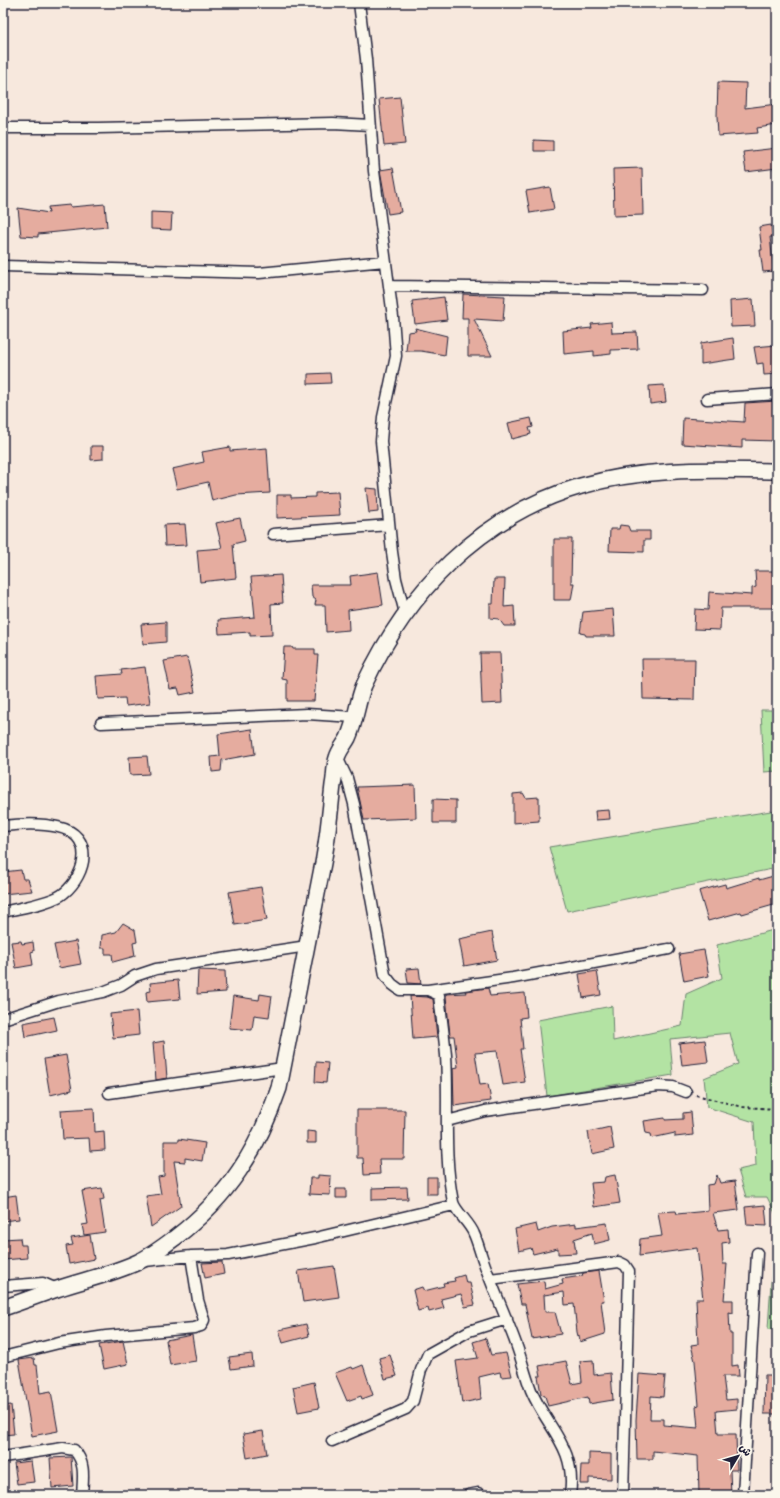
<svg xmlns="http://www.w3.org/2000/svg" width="780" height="1498" font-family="Mynerve,'Playpen Sans Arabic',sans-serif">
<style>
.green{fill:#b3e3a3;stroke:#6a826f}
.building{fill:#e5ac9f;stroke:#22223b}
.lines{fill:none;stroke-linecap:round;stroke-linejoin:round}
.minor-casing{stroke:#22223b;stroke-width:13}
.secondary-casing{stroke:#22223b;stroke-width:18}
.path{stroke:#22223b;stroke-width:2;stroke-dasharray:3 3;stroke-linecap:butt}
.minor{stroke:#fbf7ec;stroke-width:10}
.secondary{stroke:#fbf7ec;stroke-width:15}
</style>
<rect width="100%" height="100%" fill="#f7e8dd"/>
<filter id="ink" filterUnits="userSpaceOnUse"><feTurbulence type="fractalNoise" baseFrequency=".025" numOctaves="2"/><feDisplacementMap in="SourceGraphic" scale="8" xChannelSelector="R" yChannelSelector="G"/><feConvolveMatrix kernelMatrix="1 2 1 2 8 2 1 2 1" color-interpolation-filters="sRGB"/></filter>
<g filter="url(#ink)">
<path class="green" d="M761 710H777V771L764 772Z
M777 810V868L567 911 549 847Z
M777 929V1217L767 1197H746L738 1170 756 1166 754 1122 707 1107 704 1078 738 1064 730 1033 670 1039 673 1075 547 1096 538 1020 612 1006 613 1041 682 1026 686 994 722 978 717 945Z
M772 1267H777V1330L768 1329Z"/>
<path class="building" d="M718 82 746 83 745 108 777 104V125L757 128 758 133 718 136 717 116Z
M400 97 405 144 384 146 379 99Z
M534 140 553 141V151H534Z
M777 148V168L746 172 743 152Z
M393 168 401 212 388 214 380 170Z
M642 168 643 215 614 216 613 169Z
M550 187 554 209 530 213 526 191Z
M105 204 107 227 38 234V237L21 236 18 208 49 213 48 207 70 205 71 207Z
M151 212 172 213 171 230 151 229Z
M771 225 773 237H770L774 271 763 272 760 250H762L759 227Z
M463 294 505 296 503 321 474 319 492 356H468V318H462Z
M444 297 447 320 415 324 412 301Z
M753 299 755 326 731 327 730 301Z
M611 322 612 333 637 332 638 349 611 350V354L594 356V351L564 354 563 331 592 328 591 324Z
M415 328 447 336 445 355 421 351H406L408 332 416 331Z
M733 338 735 359 701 364V343Z
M777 345V374L764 375 763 363 757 364 754 347Z
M330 373 331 383 308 384V374Z
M664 385 666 402 650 404 649 386Z
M777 401V441L742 440V448L682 444 683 418 744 422 745 403Z
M531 418 533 427 529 428 531 434 512 439 508 423Z
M91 446H103V459L91 460Z
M230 447V451L267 448 270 493 236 495 212 501 208 482 177 489 172 469 204 462 202 452Z
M366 488 377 489 378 512 369 513Z
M338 492 340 515 277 518V495H291V498L315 497V493Z
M240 518 245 541 233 544 236 578 200 582 197 550 222 548 216 523Z
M185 524 187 545 165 546 164 525Z
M620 525 628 526 630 531H650V540H644V552L609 551 610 529H619Z
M554 539H572L571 583H574L571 600H554Z
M755 571H777V600H774L773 608H721L720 630 694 629 695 609 708 610 709 592 752 595V588L756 587Z
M378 572 383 605 348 610 349 630 326 632 325 605H315L316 600 312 597 311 585H351L350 576Z
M281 575 283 603 271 604 272 635 250 636V632L219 634 218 620 255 617 251 577Z
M494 579H505L504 607 514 606 515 626H504L499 619 490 618V604H493Z
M613 609 615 636H586L585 634 580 633 583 612Z
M166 622V642L143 644 141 624Z
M284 647H292L293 649H315V655H318L314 701H287V680L282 679Z
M480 653H500L502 703 482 704Z
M187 657 195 692 180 695 178 688 170 689 164 661Z
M642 659H695L694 700 643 699Z
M145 667 150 703 126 706 125 698 98 699 96 676 122 674 121 670Z
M252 729 255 754 222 760 221 771 212 772 211 757 220 756 218 734Z
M147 756 149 774 130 775 129 757Z
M415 785 416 818 364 820 357 787Z
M523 793 526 798 539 797V821L513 823V794Z
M433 799 456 800V823H433Z
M609 810 610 819 596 820 595 811Z
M21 870 23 879H28L32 891 3 894V872Z
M777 875V904L742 914 741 912 708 921 699 891 725 884 726 888 759 878V880Z
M261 887 267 920 235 925 229 892Z
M123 923 135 930 137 942 133 943 135 956 113 962 112 954H105V948H101L102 935 116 932Z
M492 932 497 960 464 966 459 939Z
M21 941 22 944 33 942 34 951 31 952 33 965 16 968 11 942Z
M76 941 81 964 59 968 54 945Z
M704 950 709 976 684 981 679 954Z
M419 968 421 984 408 983 406 969Z
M198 970 225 971 226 992 197 994Z
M597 971 601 995 583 998 579 974Z
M178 980 180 999 147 1002 146 992 151 991 150 983Z
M488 988 490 996 525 993 527 1017 520 1018 523 1049H520L525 1082 503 1085 497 1051 475 1053 480 1085 488 1084 491 1101 454 1106 453 1068 458 1067 454 1036H450L446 996V994L466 993 465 991Z
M260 994 272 996 269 1017 254 1015 252 1030 229 1028 233 996 259 1000Z
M410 996 427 997 433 999 437 1037 413 1039Z
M137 1011 139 1035 113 1038 110 1014Z
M54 1017 57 1030 25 1037 23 1023Z
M705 1040 708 1062 682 1065 679 1043Z
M164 1041 167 1078 156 1080 153 1043Z
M66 1055 72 1090 50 1095 44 1059Z
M316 1062 328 1063 326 1083 315 1082Z
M94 1108 95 1132 104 1131 105 1150 90 1151 89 1138 63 1139 61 1110Z
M357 1110H405L404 1159H379L380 1174 364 1175 363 1158H357Z
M691 1112 693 1135 675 1137V1133L652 1138 651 1134 646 1133 644 1121 665 1118V1120L683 1119V1113Z
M610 1127 614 1149 592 1154 588 1132Z
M307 1131 316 1132V1143H307Z
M179 1139 205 1143 202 1161 185 1158V1162L174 1161 181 1206 151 1227 146 1196 161 1194 158 1177 164 1176V1141H179Z
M318 1175 331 1176 330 1195 309 1194 310 1178H318Z
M615 1175 620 1203 594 1207 591 1183 604 1182 605 1177Z
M717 1175 720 1183 735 1181 739 1210 713 1213 718 1230 728 1229 729 1242 722 1243 723 1264H727L724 1300H733V1313L729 1312 730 1334H732V1366L738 1365 739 1376H723L726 1400 737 1399V1409L716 1411 718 1434H736L737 1470H730L731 1495H699L698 1456 653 1451V1459H637L636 1420 639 1374 665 1376 663 1397 651 1396 650 1419H664V1425L698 1428 696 1406 699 1405 695 1361 691 1345 698 1344 696 1299H703L697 1248 639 1256 640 1239 662 1236 658 1212 676 1211 677 1214 708 1211 707 1185 714 1184Z
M427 1177H437V1194H427Z
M407 1187 408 1199 372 1200V1188Z
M102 1188 104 1199 100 1200 105 1232 84 1235 82 1225 88 1224 82 1191Z
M336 1189H346V1198H336Z
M16 1195 19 1219 3 1221V1197Z
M765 1205 767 1226 747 1225 745 1207Z
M607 1223 610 1240 594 1244 592 1233 574 1239 576 1253 558 1254V1248L533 1254 531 1248 519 1251 515 1229 536 1224 538 1232 552 1227 576 1224V1227Z
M90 1235 94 1259 69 1264 66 1246 73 1245 71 1238Z
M20 1238 21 1245H26L27 1258 3 1260V1239Z
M222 1262 224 1274 205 1278 202 1263Z
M334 1266 339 1297 303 1302 298 1271Z
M599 1271 604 1301H601L605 1334 580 1342 579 1335 578 1336 577 1332 574 1304 565 1305 564 1292 544 1295 545 1312H555L561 1334 532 1339 525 1304H521L517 1284 544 1281 545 1289 563 1284 562 1279 582 1276 583 1273Z
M464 1275 466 1283H470L475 1305 465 1307 461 1294 441 1299 444 1308 429 1312 428 1308 418 1311 413 1290 422 1287 424 1291 444 1286 443 1283 455 1281 454 1278Z
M306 1324 309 1336 283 1343 279 1330Z
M192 1335 196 1361 170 1365 166 1340Z
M486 1338 491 1355 506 1353 512 1376 501 1377 500 1372 479 1377 481 1399 462 1403 456 1361 478 1358 473 1342Z
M123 1341 128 1364 104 1369 99 1345Z
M252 1354 253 1366 231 1369 229 1357Z
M390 1355 397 1376 385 1379 379 1358Z
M34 1358 35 1365H37L40 1393 51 1391 58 1431 32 1436 19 1360Z
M593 1360 594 1375 611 1373 613 1400 589 1404 588 1397 548 1406 545 1396 541 1394 538 1376H541L539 1366 566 1361 572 1384 582 1382 580 1361Z
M363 1365 373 1395 362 1399 361 1396 347 1401 335 1373 352 1367 353 1369Z
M765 1375H777V1414H764Z
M314 1382 319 1408 298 1412 293 1387Z
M11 1405 14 1434 3 1435V1406Z
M263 1431 267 1454 247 1458 243 1434Z
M589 1453 611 1454V1479L589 1478V1484H580L581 1465H589Z
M71 1457 73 1486 52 1488 50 1458Z
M31 1461 34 1482 17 1484 14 1463Z"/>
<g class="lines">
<defs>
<path id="minor" d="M359 3 366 59 374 171 393 317 396 356 383 417 381 441 392 552 396 579 405 613
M3 128H98L333 123 370 125
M3 266 259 273 385 261
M389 286 703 290
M707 399 777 394
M273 534 389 525
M101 723 307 714 354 717
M337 757 347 778 354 804 385 975 392 984 400 990H428L513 978 669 949
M3 826C20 824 41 823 58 827 95 835 87 874 64 893 53 903 18 908 3 912
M428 990 439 995C441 1014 444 1035 446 1055 449 1104 443 1153 453 1202 455 1211 470 1223 474 1234 478 1243 480 1252 483 1260 493 1289 506 1316 516 1344 522 1360 525 1375 531 1390 547 1429 577 1447 570 1495
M3 1019 59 1001 103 992 121 985 135 976 156 969 307 946
M109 1093 283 1068
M447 1121 485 1111 658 1086 673 1087 686 1092
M145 1261 191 1256 228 1255 315 1238 454 1205
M490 1279 619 1262 625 1265 629 1271 623 1495
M3 1286 43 1283 57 1289
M3 1357 59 1343 106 1336 194 1328 201 1326 204 1320 198 1300 191 1256
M332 1441 406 1409 413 1401 421 1370 428 1354 469 1331 507 1319
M3 1457 63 1448 74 1450C86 1463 83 1478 82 1495
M468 1495 478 1493 482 1495
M743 1495 757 1253"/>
<path id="secondary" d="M3 1308C21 1302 39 1295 57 1289 84 1280 112 1274 138 1262 151 1256 164 1246 176 1237 228 1197 258 1150 279 1088 293 1013 308 938 323 863 328 837 330 811 333 785 335 776 334 766 337 758 339 750 345 744 348 738 356 721 357 702 364 685 407 592 481 515 581 486 646 467 710 470 777 471"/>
</defs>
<use href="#minor" class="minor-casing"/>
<use href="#secondary" class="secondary-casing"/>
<path class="path" d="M696 1095 743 1107 777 1109"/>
<use href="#minor" class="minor"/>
<use href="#secondary" class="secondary"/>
</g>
</g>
<rect width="780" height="1498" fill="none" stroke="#fbf7ec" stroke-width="16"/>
<rect x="8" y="8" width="764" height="1482" fill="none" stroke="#22223b" stroke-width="1.5" filter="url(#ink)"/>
<g transform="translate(738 1456) rotate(52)" stroke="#fbf7ec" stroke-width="3" paint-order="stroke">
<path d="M0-3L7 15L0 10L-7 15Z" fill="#22223b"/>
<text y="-6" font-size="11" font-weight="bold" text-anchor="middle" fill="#22223b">ش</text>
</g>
</svg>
